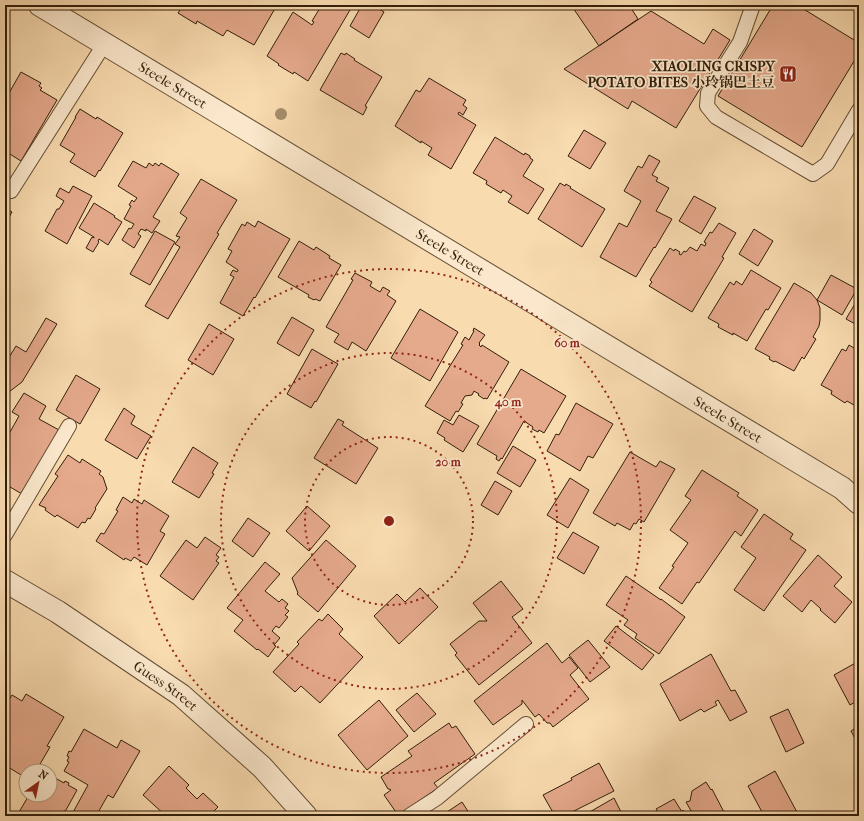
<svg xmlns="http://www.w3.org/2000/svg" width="864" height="821" font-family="'IM FELL French Canon','Noto Serif SC',serif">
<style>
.building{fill:#e5a98c;stroke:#321f0b}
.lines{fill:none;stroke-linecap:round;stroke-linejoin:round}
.service-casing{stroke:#644e34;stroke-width:16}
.minor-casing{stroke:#644e34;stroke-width:24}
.service{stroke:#fbe8cc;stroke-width:14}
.minor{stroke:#fbe8cc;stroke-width:22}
.tree{fill:#a48e6a}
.ring{fill:none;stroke:#8f2418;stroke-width:2;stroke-dasharray:2 4}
.labels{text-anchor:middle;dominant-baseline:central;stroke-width:3.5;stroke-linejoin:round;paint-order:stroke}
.poi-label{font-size:14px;font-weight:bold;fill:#321f0b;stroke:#fbe8cc;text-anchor:end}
.street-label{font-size:14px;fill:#321f0b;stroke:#fbe8cc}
.centre{fill:#8f2418;stroke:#fbe8cc;stroke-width:2}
.ring-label{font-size:12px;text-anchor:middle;font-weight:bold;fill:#8f2418;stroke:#fbe8cc;stroke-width:3.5;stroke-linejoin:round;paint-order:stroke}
</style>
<rect width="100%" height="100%" fill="#f9dbb0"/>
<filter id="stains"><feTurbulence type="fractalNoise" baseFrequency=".005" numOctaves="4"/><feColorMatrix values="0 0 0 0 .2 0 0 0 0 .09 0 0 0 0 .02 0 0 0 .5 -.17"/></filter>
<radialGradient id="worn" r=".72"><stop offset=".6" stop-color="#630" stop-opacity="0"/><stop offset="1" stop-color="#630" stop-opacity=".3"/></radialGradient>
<path class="building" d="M183 5H277L254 45 227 30 223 36 197 21 196 24 178 13Z
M324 5H341L350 10 308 81 294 72 293 74 278 65 279 64 267 56 293 12 312 25 314 22 312 21 320 8 322 9Z
M362 5H373L384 12 369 38 350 26Z
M571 5H629L638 19 599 46Z
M773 5H797L859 43V53L802 147 718 96Z
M651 11 704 44 713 29 730 40 676 128 632 101 628 109 564 69Z
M341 53 345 55 346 53 355 59 354 60 382 77 365 106 367 107 363 115 320 90Z
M21 72 41 83 39 86 42 88 40 90 57 100 21 161 5 151V131L7 128 5 126V100Z
M429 78 466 100 463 105 467 108 463 115 459 112 458 114 476 125 451 169 428 155 432 148 421 141V143L395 126 416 90 420 92Z
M80 109 96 119 97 117 123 133 100 171 99 170 95 177 70 162 75 154 60 145 76 117H75Z
M584 130 606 143 590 169 568 156Z
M495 137 524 155 525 153 530 156V158L533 160 523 176 544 189 528 214 508 202 512 196 503 190 501 193 486 184 487 181 473 173Z
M649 155 660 161 652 175 658 178 656 181 669 188 656 211 672 219 655 248 654 247 636 277 600 257 619 223 627 227 641 201 624 191 638 166 642 168Z
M133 161 146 168 149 163 153 166 155 163 159 166 161 163 179 174 153 217 160 221 152 233 146 229V231L141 229 138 234 141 236 134 248 122 240 129 228 131 229 134 224 124 219 131 206 129 205 132 200 134 202 137 198 118 186Z
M201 179 237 200 217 233 219 234 168 319 145 306 180 247 175 244 180 237 176 236 187 218 180 213Z
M560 183 565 186 566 184 571 187 570 188 605 209 582 247 538 219Z
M73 186 92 196 67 244 45 231 57 209H59L64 201 56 196 60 188 69 193Z
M694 196 716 208 701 234 679 221Z
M94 203 115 216 114 217 122 222 108 245 99 239 98 241 99 242 93 252 86 248 92 237 94 238V237L79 228Z
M5 208 12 212 5 224Z
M258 221 290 239 255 298 254 297 243 316 220 303 234 277 230 275 233 270 237 272 238 270 226 262 232 251 228 249 242 224 245 226 247 222 255 227Z
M719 223 736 233 722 257 724 258 692 312 649 286 652 282 650 280 670 248 674 251 675 249 680 252 679 254 681 255 684 251 686 252 690 247 697 251 701 244 705 246 706 243 704 242 710 232 712 233Z
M754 229 773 241 758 266 739 254Z
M155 231 175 242 150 285 130 274Z
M299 241 314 250 316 247 330 256 329 258 341 265 320 301 315 299 314 300 308 297 309 295 278 277Z
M751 270 781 288 768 310 766 309 747 341 733 333V335L718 327 719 324 708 318 730 282 734 285 736 281 742 285Z
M355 273 372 282 370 286 380 292 383 287 390 291 387 295 396 301 366 351 352 342 348 350 334 342 339 334 326 327 353 280 351 279Z
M831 275 857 289 842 315 817 300Z
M794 283 811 293 817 300 820 308V320L819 326 813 337 816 339 804 359 802 357 794 371 775 361 774 362 769 359 770 357 755 349Z
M859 297V326L846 319Z
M420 309 458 332 430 381 391 358Z
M292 317 314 330 299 356 277 343Z
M46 318 57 324 22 382 5 395V364L16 346 26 352Z
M209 324 234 339 213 375 188 360Z
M474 328 485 335 479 343 480 344 479 345 481 347 482 345 509 362 487 399 485 398 484 399 478 395 479 394 474 391 472 395 465 396 461 403 463 404 458 412 456 411 450 421 425 406 463 345 461 344 465 337 469 340 474 331H473Z
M849 345 859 351V408L847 401 845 403 831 394 832 391 821 385 842 349 846 351Z
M312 349 338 364 316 402 315 401 311 408 287 394Z
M521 369 566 396 544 433 539 430 538 432 532 429 533 427 524 421 502 459 501 458 499 461 496 459 497 456 477 444Z
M76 375 100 389 80 424 56 410Z
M24 393 46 406 39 419 59 430 22 494 5 484V441L19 416 12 412Z
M576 403 613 424 593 458 588 456 580 471 547 451 556 434 559 435Z
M124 408 135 416 131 424 151 436 137 459 105 440Z
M459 415 479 426 463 452 444 440 445 438 437 433 444 420 453 425Z
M338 419 344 422 342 425 378 448 356 484 314 458Z
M513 446 536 460 520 487 497 473Z
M193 447 218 463 212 473 214 474 199 498 172 482Z
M630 452 656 467 660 461 675 469 644 522 639 519 636 524 634 523 630 530 617 523 615 526 593 513Z
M68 455 80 463 82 459 101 471 99 474 103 477 107 489 95 508 96 509 90 519 88 518 85 523 82 522 78 528 57 515 55 517 45 510 46 508 39 505 58 476 55 474Z
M702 470 739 493 737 496 758 510 741 536 735 531 699 583 697 582 682 604 659 588 674 567 672 566 688 543 670 530 691 500 685 496Z
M570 478 589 490 568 528 547 515Z
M495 481 512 491 498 515 481 505Z
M123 497 132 503 134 499 142 504 144 500 169 516 160 531 165 534 147 565 134 557 131 561 125 558 124 560 96 541 101 533 104 534 118 511 116 510Z
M307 506 330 526 309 551 286 531Z
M764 514 793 534 790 539 806 550 764 611 734 590 756 558 741 547Z
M248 518 270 533 253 557 232 541Z
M573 532 599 547 584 574 557 558Z
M205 537 221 548 216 555 219 557 216 561 219 563 193 600 160 576 186 540 197 548Z
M326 540 356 566 318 612 297 594 298 593 292 578Z
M818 555 842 577 834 586 852 602 835 623 820 610 821 609 811 600 802 612 783 596Z
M265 562 280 574 265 591 279 602 282 599 288 604 285 608 289 611 285 615 288 617 279 628 276 626 272 631 280 638 274 645 276 646 268 657 258 649 257 650 234 631 243 620 227 608Z
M626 576 661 600V599L685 617 659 654 635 638 637 634 624 625 628 620 606 605Z
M501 581 523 609 512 617 532 643 479 685 455 655 457 653 450 644 479 621H487L473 603Z
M420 588 438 607 399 644 374 616 397 594 405 602Z
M328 614 343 629 339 634 363 657 320 703 301 686 295 692 273 672 299 644 297 642 319 619 322 621Z
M616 626 654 655 642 670 604 641Z
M588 640 610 667 590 682 569 655Z
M547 643 562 663 569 657 578 668 570 675 589 699 553 727 550 723H547L539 714 535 717 522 700V704L493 725 474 701Z
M711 654 731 691 735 690 747 712 730 721 718 700 715 702 717 705 704 712 701 709 680 721 660 684Z
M859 661V700L850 705 834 675Z
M417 693 436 714 414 732 396 710Z
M26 694 64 717 47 746 50 747 36 771H26V778L8 767 7 769 5 768V706L12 695 22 701Z
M379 700 408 736 367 770 338 735Z
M788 709 804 743 786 752 770 717Z
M449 723 452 728 456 726 475 754 434 783 438 788 398 815 384 795 391 790 389 789H388L381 777 412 756 408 751Z
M859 726V746L851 731Z
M84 729 117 748 121 740 140 751 113 798 108 795 96 816H71L88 785 64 771 69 762 67 761 69 757 67 756 69 751 71 752Z
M599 763 614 791 564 816H555L543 795 572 780 571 778Z
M169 766 189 785 186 788 197 799 203 793 218 807 209 816H166L143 795Z
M775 771 799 816H754L762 812 748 786Z
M50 775 64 783 65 781 69 783 68 785 77 790 66 810 58 816H21L18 814 29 795H50Z
M706 782 711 790 712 789 726 816H694L686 802 690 801 692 791Z
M614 798 623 816H589L588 813Z
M674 799 682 812 683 810 687 816H660L656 809Z
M462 802 471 816H441Z"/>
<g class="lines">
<defs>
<path id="service" d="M753 5 740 42 708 93 707 106 716 117 813 174 827 164 859 110
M11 191 105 43
M5 535 69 426
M409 816 437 798 526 724"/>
<g id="minor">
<path id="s1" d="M40 5 842 488 859 503"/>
<path id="s2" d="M5 581 58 612 181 695 262 767 306 816"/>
</g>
</defs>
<use href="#service" class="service-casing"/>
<use href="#minor" class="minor-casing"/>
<use href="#service" class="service"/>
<use href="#minor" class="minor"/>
</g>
<circle class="tree" cx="281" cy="114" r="6"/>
<g class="ring">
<circle cx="389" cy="521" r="84"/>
<circle cx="389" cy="521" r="168"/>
<circle cx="389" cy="521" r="252"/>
</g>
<defs>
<symbol id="restaurant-square" viewBox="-11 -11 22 22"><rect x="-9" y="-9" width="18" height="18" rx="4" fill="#8f2418" stroke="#fbe8cc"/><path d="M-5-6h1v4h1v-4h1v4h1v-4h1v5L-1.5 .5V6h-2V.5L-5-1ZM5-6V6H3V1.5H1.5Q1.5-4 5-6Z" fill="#fff"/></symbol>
</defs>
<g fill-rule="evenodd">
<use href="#restaurant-square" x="778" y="64" width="20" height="20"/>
</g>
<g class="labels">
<g class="poi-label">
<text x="775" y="66">XIAOLING CRISPY<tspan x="775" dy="16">POTATO BITES 小玲锅巴土豆</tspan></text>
</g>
<g class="street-label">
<text stroke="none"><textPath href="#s1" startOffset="155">Steele Street</textPath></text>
<text stroke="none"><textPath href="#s1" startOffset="479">Steele Street</textPath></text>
<text stroke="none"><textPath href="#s1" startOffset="803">Steele Street</textPath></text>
<text stroke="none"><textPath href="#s2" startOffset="192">Guess Street</textPath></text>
</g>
</g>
<circle cx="389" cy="521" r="6" class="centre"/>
<g class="ring-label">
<text x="567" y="347">60 m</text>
<text x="508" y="406">40 m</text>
<text x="448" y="466">20 m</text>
</g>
<rect width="864" height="821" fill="none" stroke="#f9dbb0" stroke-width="20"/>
<rect x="6" y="6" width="852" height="809" fill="none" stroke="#321f0b" stroke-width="2"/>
<rect x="10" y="10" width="844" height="801" fill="none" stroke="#321f0b"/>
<g transform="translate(38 783) rotate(33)"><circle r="19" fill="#fbe8cc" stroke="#ab987f"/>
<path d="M0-3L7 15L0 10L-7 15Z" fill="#8f2418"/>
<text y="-6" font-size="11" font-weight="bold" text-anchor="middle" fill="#321f0b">N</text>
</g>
<rect width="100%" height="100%" filter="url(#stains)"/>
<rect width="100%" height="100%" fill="url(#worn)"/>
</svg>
